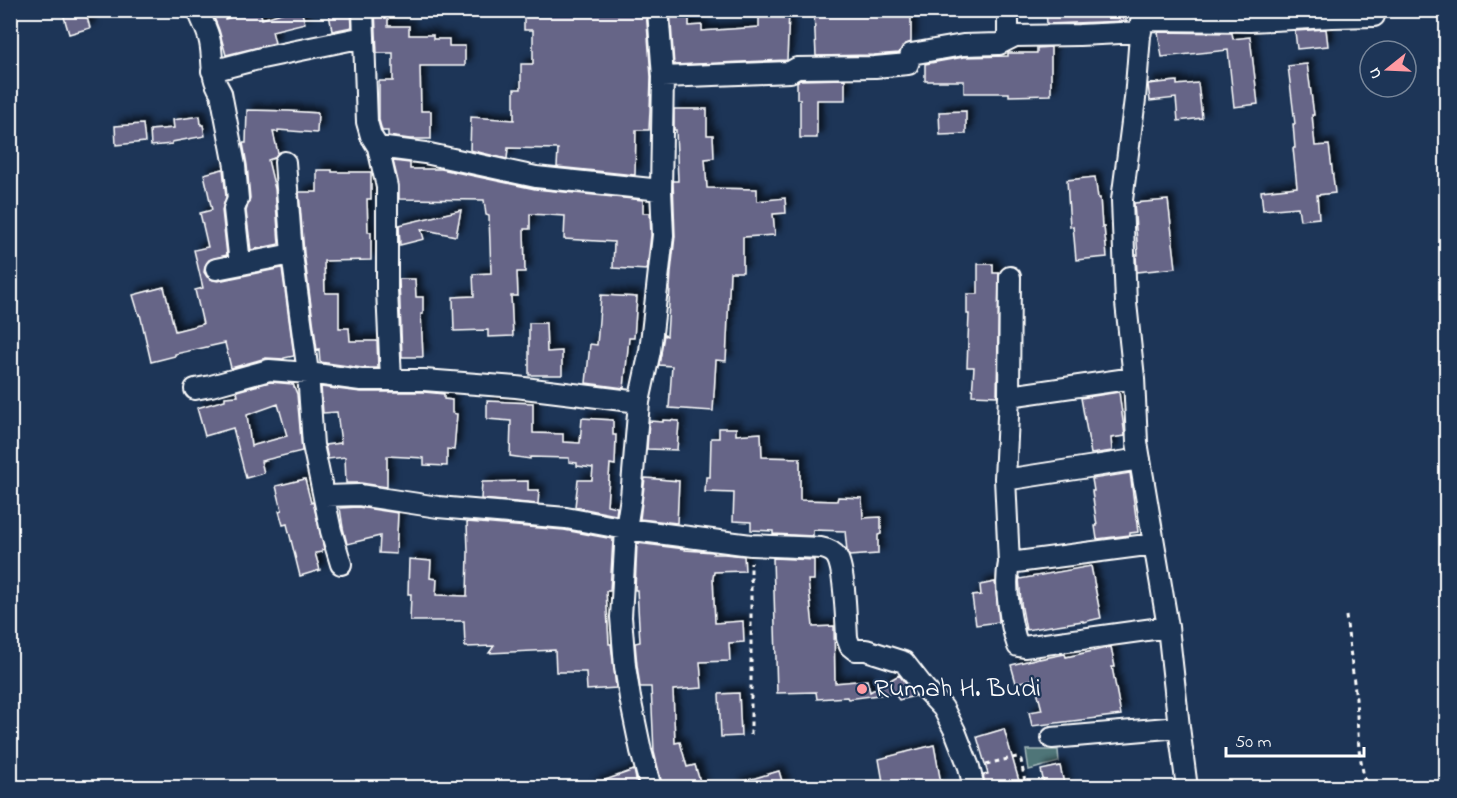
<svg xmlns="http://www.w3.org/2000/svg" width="1457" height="798" font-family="'Indie Flower',sans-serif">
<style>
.green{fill:#4f7578;stroke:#a7babc;stroke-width:1.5}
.building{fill:#666587;stroke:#fff;stroke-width:1.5;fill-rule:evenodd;filter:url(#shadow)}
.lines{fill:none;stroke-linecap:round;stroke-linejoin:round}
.street-casing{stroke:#fff;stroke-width:24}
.path{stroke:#fff;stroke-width:3;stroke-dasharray:4.5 4.5;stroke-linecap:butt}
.street{stroke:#1d3557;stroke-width:20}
.poi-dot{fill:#ff9aa2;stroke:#1d3557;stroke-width:2}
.labels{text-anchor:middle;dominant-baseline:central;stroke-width:4.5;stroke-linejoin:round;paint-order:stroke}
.poi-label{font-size:27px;fill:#fff;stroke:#1d3557;text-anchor:start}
</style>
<defs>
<filter id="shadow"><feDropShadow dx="5.5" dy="-5.5" stdDeviation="3" flood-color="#0009"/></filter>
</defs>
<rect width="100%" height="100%" fill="#1d3557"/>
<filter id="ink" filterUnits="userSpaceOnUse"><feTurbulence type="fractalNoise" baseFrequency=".0167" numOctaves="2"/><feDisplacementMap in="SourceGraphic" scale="12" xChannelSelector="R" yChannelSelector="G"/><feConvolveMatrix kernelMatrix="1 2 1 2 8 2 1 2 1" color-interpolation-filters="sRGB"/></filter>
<g filter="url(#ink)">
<path class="green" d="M1026 750H1058L1059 762 1029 770Z"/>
<path class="building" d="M62 10H85L90 28 69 34Z
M211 10H223L225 19 255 10H260L262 19 291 10H301L305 23 272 31 275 43 226 55 219 30Z
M375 10H388V26H409V35H433V39H449V46H465V66H420L421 111H431V139H410L388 136V131H382L379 120V81H393V53H377Z
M524 10H646L651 77 650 110 649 130H636L635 175 557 167 558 149 508 148 507 159 470 150 471 117 514 120V89H521V64H533V30H524Z
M670 10H689V26L702 25V31L759 27V10H789L787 60 674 65Z
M814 10H911V42L904 45 899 53 874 55 816 56Z
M1046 10H1126V21L1047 24Z
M351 11 352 27 332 31 329 14Z
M1326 29 1328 46 1297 49 1295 31Z
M1158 32 1232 33 1233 39 1250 37 1258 104 1234 107 1228 50 1162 57Z
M1051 47V95L1009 96V93H964V81H925V64L964 57 1008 56V53H1037V48Z
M1307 64 1314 115H1312L1315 146 1329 145 1335 193 1317 195 1319 218 1300 220 1298 207 1263 210 1261 191 1297 187 1293 148H1295L1293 124H1295L1288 66Z
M845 79V100H817V138H800V99H797V82L800 80Z
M1177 81V85L1198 83 1202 118 1178 121 1176 98 1150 101 1148 84Z
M674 109H707V135H713L714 158 705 159 707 188 757 189V201L785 198 786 213 773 214 775 235 743 237V272H730L726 361 716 360 713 411 669 408 672 366 659 365 664 335 667 336 671 272 675 236 673 181H678L676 130H674Z
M247 110 289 111 318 113 317 133 278 130V132H273L278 153 274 158 268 160 275 189 279 244 251 250 246 211 250 198 247 165 243 143H246Z
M966 111V134L940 135 939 112Z
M200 116 201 125H203L205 136 172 142V144L151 146 150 130 174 128 173 120Z
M143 124 145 142 116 145 115 126Z
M393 161 410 163V169H441L535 189 643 200V213H650L651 235 647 270 613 268 614 242 564 239 565 216 530 214V229H524L525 272H517L518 296H511L513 336 488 337V330L454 331 453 297 474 296 473 274 491 273 489 216 486 215 484 200 399 199V185Z
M223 169 226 197 222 210 227 255 209 260 205 266 204 272 207 277 213 280 218 281 282 268 294 356 284 358V359L266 358 231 368 225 343 175 354V356L151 362 140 314 139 315 133 295 164 287 175 331 203 324 195 290 203 288 194 250 208 247 200 213 212 210 204 174Z
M317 170H332V172H371V199H367L368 232H371V260L324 261 325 293H339V328H349L350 341H377L378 368H362L320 362 319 349 317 350 304 253 299 192H317Z
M1095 177 1098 198H1100L1102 227H1104L1107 257 1076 260 1073 226 1070 227 1067 180Z
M1168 200 1176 268 1137 272 1136 255H1138L1134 203Z
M461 210 456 236 421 229 424 239 400 245 399 225Z
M978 264H993V273H999L997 396 972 395 974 367H967L969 314H967V294H978Z
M399 279H415L416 297H423V314H421L423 357H402Z
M601 295 637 297 634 338H629L624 388 586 383 590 344 597 345Z
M529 323H546L547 352 562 351V375H529Z
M270 382 293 384 297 394 302 451 261 461 264 473 246 478 233 428 205 436 197 408 225 400V397L238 396 237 391ZM278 404 287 436 251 446 247 415Z
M321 387 361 392H424L444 394V399L452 400V413L457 414 454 450 447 449V466L424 465V458L387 456V487L361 483H346L345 457 328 459 325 445 341 443 337 412 323 413Z
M1119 392 1125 436 1111 438 1112 451 1091 454 1081 398Z
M487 401 533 403V433L563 434V442L580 443 582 418 613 420V435H616L615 465 610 464 607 505 617 507 616 515 575 507 578 480H592L593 468 577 466V463L569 462V458L530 457V459L510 456 511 421 487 419Z
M663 420 679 421 677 450 647 449 649 421 663 422Z
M719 428H736V435L761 433 762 457 800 458V500L837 501 838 497 862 498 863 518 881 517V534L878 535V554L849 556 847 551 845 531 813 530V536L773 534V531L751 530V522L733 521 734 493 705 492 706 477H710L711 438H719Z
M1130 473 1138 532 1130 533V535L1097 539 1095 526H1097L1092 491H1094L1092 479Z
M645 478 679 481 677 523 640 519Z
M305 479 311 503 313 502 324 549 322 550V552L315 553 320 570 300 576 287 524 283 525 279 511 282 510 276 486Z
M528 481V490H539L538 504 481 499 482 482Z
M358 507 398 513 396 554 379 553 380 536 347 544 343 528 340 508Z
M467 522 564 530 613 539 610 591H606L609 644H611L616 688 587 690 586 672H556L555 650 489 653 494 646 465 647 464 621H410L411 594H408L409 559 431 561 430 578 437 579 436 595 467 596 468 552Z
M637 543 685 549V550L713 552V554H724L744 556 745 571 714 572 713 578 715 623 743 621 744 642 729 643 730 661 700 662 702 688 673 690 675 743 680 742 687 767 695 765 702 788H663L654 752 651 687H640L637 665 635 643 640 642 637 590H635Z
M773 558 814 560V580H808L813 627 834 626 835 683 867 680 870 692 899 675 915 696 899 700 894 693 848 699 847 697 817 699 816 692 777 693Z
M1091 566 1101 618 1083 622V621L1026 630 1021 603 1019 577 1020 579Z
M995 582 999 622 976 625 972 596 981 595 980 585Z
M1111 647 1115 667H1112L1121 715 1032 726 1029 712 1042 710 1034 679 1016 683 1011 665 1039 658V659L1065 654 1066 657Z
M739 693 741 736 721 737 719 694Z
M1004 729 1021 788H986L983 775 988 774 977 737Z
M934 745 941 783 915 788H884L879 759Z
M1060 766 1065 788H1045L1041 770Z
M634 770 638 788H591V785Z
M779 771 784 788H736L735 784Z"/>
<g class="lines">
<defs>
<path id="street" d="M198 10C202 21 208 31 210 42 214 62 209 74 221 93L235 166 238 199 234 209 240 264
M363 10 367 122 371 136 378 147 387 187V290L391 380
M1008 10V39
M1142 10 1135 99 1122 200 1126 303 1134 378 1137 442 1168 627 1179 727 1187 788
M1142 20 1250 21 1332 17 1374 16
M212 71 262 58 364 37
M663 77 790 72 797 68 875 67 908 64 911 54 963 45 999 44 1015 36 1079 35 1141 32
M378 147 425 153 536 177 661 190
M285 162 292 254 308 373 313 445 331 531 341 564
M216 269 292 254
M1010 277 1009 396 1005 478 1011 479 1140 459
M195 389 211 386 269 370 308 373 361 380H424L516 387 639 402
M1009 396 1134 378
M1005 478 1009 563C1004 586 1010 624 1018 646L1024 647 1168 627
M325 496 359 495 438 507 566 518 626 529 751 545 821 548C827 549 833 551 837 557 845 571 846 620 847 638L850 646 855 650H866L904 662 925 689 943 708 955 731 969 767 974 788
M1009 563 1154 544
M1052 738 1179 727
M651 788 641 751 630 698 625 666 621 617 626 529 631 497 639 402 650 351 663 235 661 190 663 77 658 10"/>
</defs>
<use href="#street" class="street-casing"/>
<path class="path" d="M1346 616 1356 699 1359 750 1366 788
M751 735V562
M986 764 1017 757 1021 760 1026 788"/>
<use href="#street" class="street"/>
</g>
</g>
<circle class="poi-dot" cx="862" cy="689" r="6"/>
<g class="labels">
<g class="poi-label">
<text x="874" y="689">Rumah H. Budi</text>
</g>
</g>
<rect width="1457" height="798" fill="none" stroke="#1d3557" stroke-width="36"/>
<rect x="18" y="18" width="1421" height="762" fill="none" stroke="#fff" stroke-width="2" filter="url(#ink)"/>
<g transform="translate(1388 69) rotate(252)"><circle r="28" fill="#1d3557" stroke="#77869a" stroke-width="1.5"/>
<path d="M0-4.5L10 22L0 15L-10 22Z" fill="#ff9aa2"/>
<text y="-9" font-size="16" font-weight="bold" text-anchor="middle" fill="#ffffff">U</text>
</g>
<path d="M1226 747v9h138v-9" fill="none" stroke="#ffffff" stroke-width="3"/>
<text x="1235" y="747" font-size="18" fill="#ffffff" stroke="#1d3557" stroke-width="4.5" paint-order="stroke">50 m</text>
</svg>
